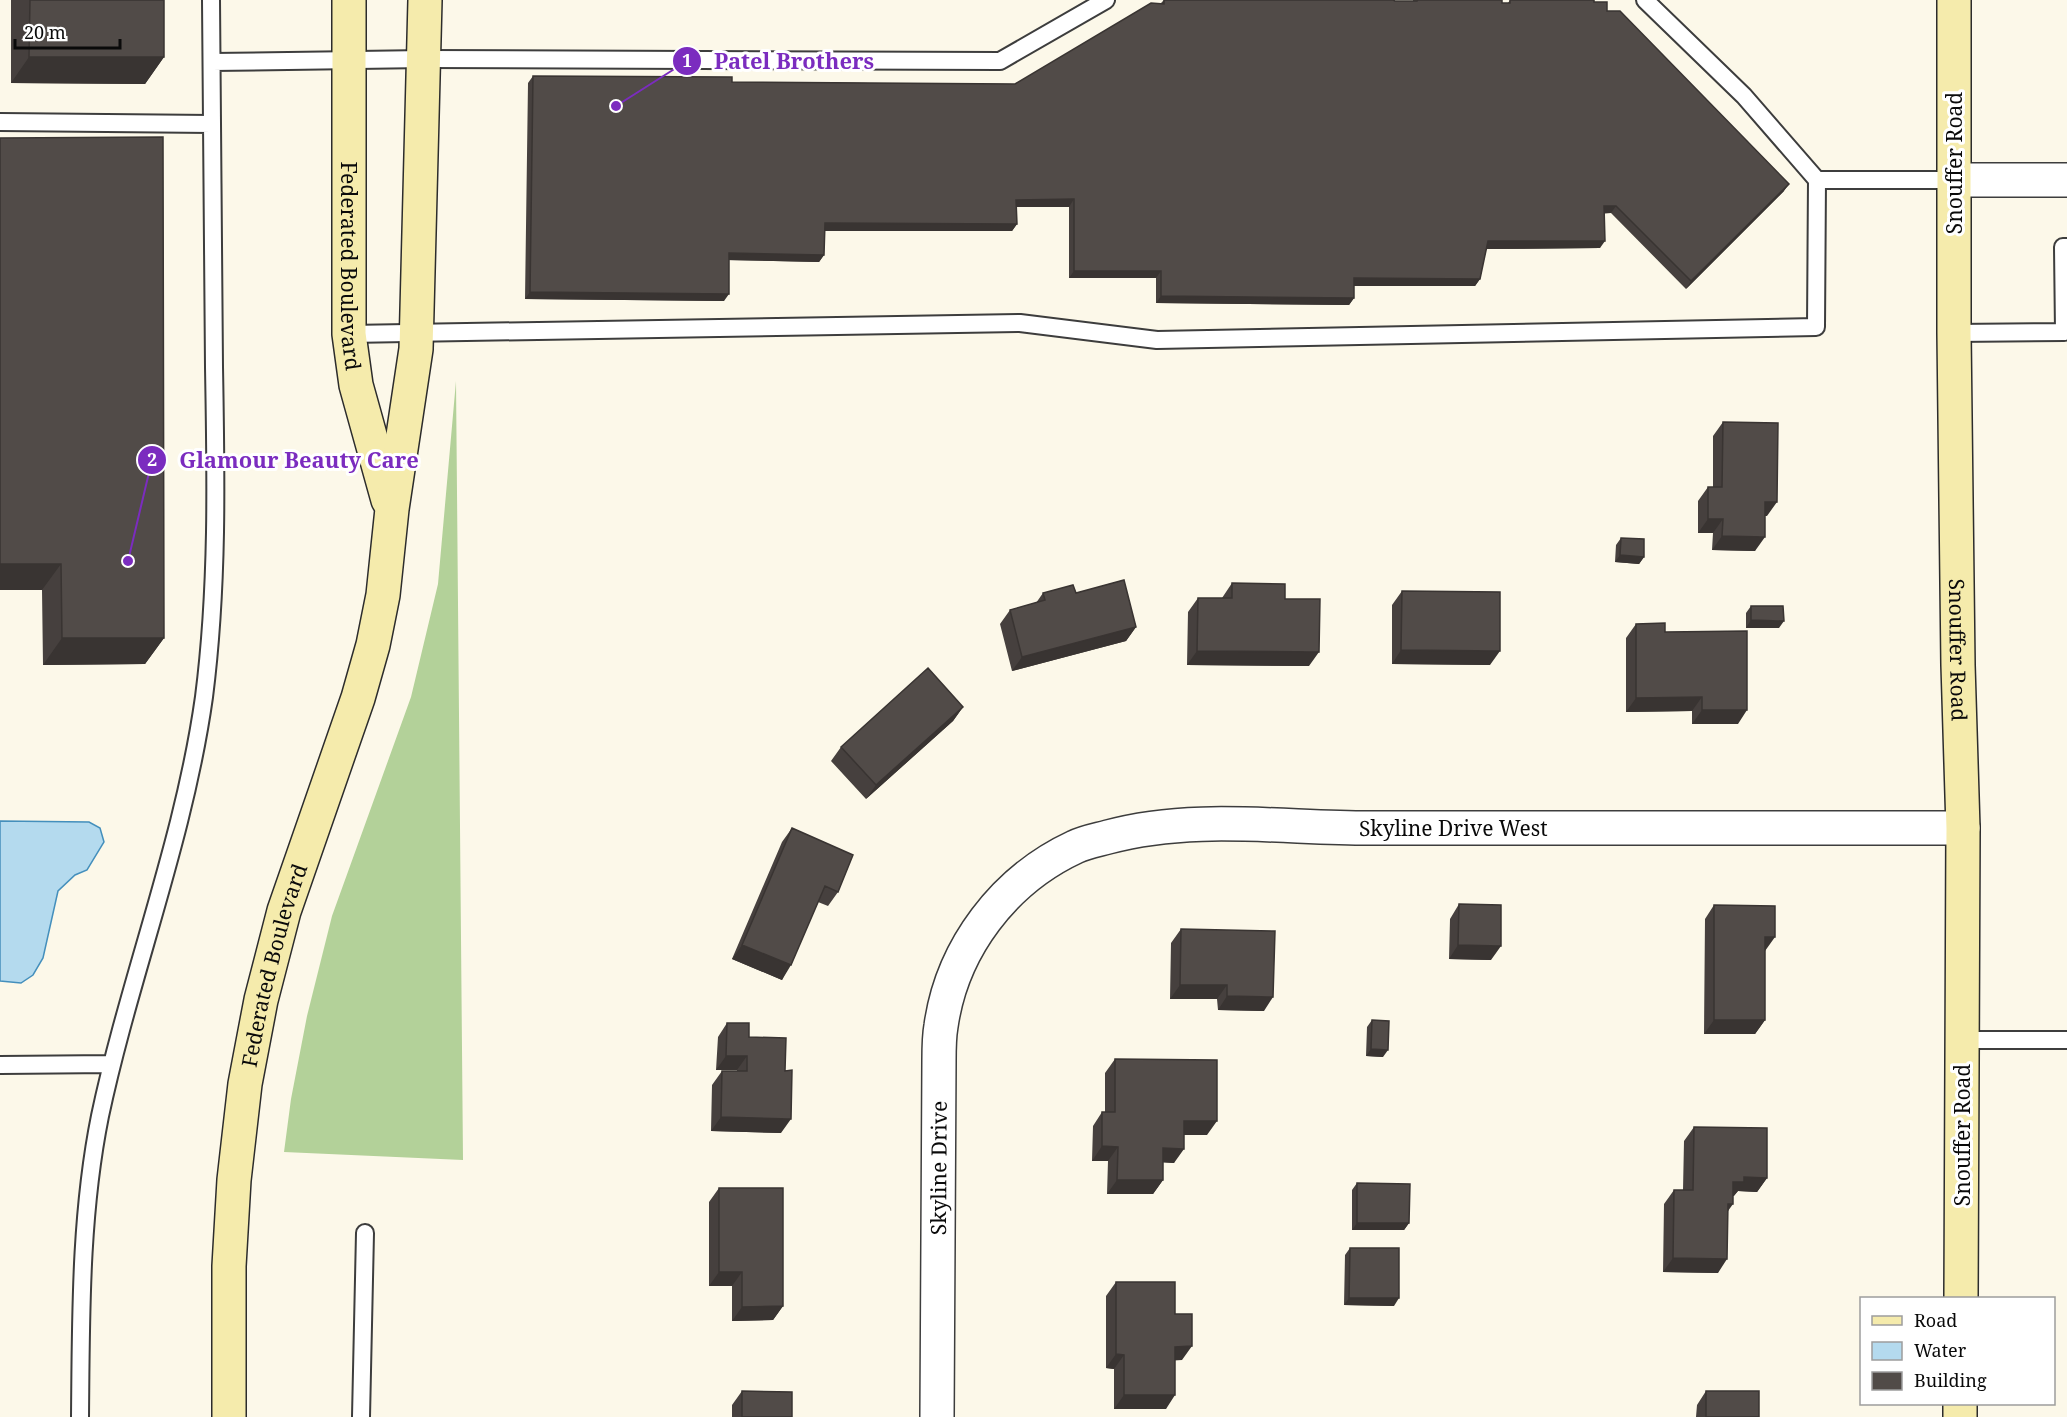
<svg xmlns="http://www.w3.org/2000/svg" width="2067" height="1417" font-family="'Noto Serif',serif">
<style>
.forest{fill:#b3d199}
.water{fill:#b4daee;stroke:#448fbc;stroke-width:1.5}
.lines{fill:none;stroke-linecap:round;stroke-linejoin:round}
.service-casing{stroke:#3d3d3d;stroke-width:20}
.minor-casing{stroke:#3d3d3d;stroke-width:36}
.secondary-casing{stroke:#2c2c2c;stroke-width:36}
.service{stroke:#fff;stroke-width:16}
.minor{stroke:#fff;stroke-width:33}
.secondary{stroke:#f5ebac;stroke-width:33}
.wall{fill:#46403e}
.shaded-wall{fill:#393432}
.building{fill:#514b48;stroke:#393432;stroke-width:1.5}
.labels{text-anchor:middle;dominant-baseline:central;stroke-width:6;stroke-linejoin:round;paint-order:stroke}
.street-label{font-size:21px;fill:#0a0a0a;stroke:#fff}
.leader{fill:none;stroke:#7b2cbf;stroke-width:2}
.callout-dot{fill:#7b2cbf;stroke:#fff;stroke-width:2}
.mark-label{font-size:18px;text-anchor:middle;font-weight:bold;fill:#fff}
.callout-label{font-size:22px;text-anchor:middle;font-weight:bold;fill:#7b2cbf;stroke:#fff;stroke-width:6;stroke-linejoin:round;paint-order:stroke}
</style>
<rect width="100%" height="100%" fill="#fcf8e9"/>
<path class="forest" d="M456 381 463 1160 284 1152 291 1099 307 1016 332 916 411 697 438 584Z"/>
<path class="water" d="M0 821 89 822 100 828 104 842 87 870 75 875 58 891 43 958 33 975 21 983 0 981Z"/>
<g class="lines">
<defs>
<path id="service" d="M1645 0 1744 96 1817 180H1954
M212 62 425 59 1000 61 1106 0
M0 122 212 124
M1954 333 2064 332 2063 247H2067
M349 334 1020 323 1157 340 1816 327 1817 180
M1962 1040H2067
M0 1065 112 1064
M80 1417C81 1317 80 1215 100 1116 130 975 184 840 204 697 218 588 216 477 214 367 213 245 212 122 211 0
M361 1417 365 1233"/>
<g id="minor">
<path d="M1954 180H2067"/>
<path id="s1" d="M937 1417 939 1061C939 1049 939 1037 941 1026 952 948 1004 880 1075 847 1085 842 1097 840 1108 837 1192 814 1283 828 1369 828 1567 828 1765 828 1963 828"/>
</g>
<g id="secondary">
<path id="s2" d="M349 0V334L356 385 388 500"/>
<path id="s3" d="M1954 0V333L1958 665 1963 828 1961 1298"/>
<path id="s4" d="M229 1417V1266L234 1180 245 1084 261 1000 284 911 358 698 373 645 383 595 392 509 416 349 425 0"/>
<path d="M1960 1417V1404"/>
</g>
</defs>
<use href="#service" class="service-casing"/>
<use href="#minor" class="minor-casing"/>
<use href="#secondary" class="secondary-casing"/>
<use href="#service" class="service"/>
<use href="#minor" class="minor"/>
<use href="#secondary" class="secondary"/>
</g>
<path class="wall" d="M11 0H164V57L145 84 11 83Z
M1164 0 1395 1H1413V0H1502V3H1508L1510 0 1594 2 1607 11 1784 191 1686 289 1611 213H1605L1600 248 1486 249 1480 279 1475 286H1354V298L1349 305 1156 303V278H1069V207H1016L1017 224 1012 231H824V255L819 262 729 260 724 301 525 299 528 83 533 76 732 82 1015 84 1161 3Z
M0 138 164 638 145 664 43 665 42 590H0Z
M1723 422 1767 516H1765L1755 551 1712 550 1713 533H1698V501L1708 487H1713V436Z
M1621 538 1644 557 1639 564 1615 562 1616 545Z
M1232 583 1285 599 1309 666 1187 665 1188 612 1198 598H1222Z
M1402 591 1490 665 1392 664V605Z
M1043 593H1076L1136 627 1126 641 1012 671 1000 624 1010 610 1036 603Z
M1751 606 1779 628H1746V613Z
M1636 624 1665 632 1738 724H1692V711L1626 712V638Z
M963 707 953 721 866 799 831 761 841 747Z
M792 828 838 892 828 906 818 902 782 980 732 959 782 842Z
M1459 904 1491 960 1449 959 1450 919Z
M1714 905 1765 951V1020L1755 1034H1704L1705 919Z
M1181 929 1264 1011 1218 1010 1217 999H1170L1171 943Z
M1372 1020 1383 1057 1366 1056 1367 1027Z
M727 1023 749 1037 781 1133 711 1131 712 1085 722 1071H737V1070H716L718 1037Z
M1115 1059 1207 1135H1184L1174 1163 1163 1162V1180L1153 1194H1107L1108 1161H1092L1093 1126 1102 1112H1105V1073Z
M1694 1127 1767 1178 1757 1192 1738 1191 1733 1196 1728 1211 1718 1273 1663 1272 1664 1204 1674 1190H1683L1684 1141Z
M1357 1183 1409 1223 1404 1230H1352V1190Z
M719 1188 783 1306 773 1320 732 1321V1286H709V1202Z
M1350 1248 1394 1306 1344 1305 1345 1255Z
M1116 1282 1175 1314 1182 1360H1175L1166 1409H1114V1369L1106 1368V1296Z
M742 1391 792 1417H732V1405Z
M1706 1391 1759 1417H1696L1697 1405Z"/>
<path class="shaded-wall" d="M29 57H164L145 84 11 83Z
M1789 184 1784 191 1686 289 1691 281Z
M1074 199 1069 207H1011L1016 200Z
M1604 206H1616L1611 213 1599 214Z
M825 223 1017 224 1012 231H820Z
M1488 241H1605L1600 248 1483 249Z
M729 253 824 255 819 262 724 260Z
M1074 271H1161L1156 278H1069Z
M1354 278 1480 279 1475 286H1349Z
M530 292 729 294 724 301 525 299Z
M1161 296 1354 298 1349 305 1156 303Z
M1765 502H1777L1767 516H1755Z
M1708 519H1723L1713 533H1698Z
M1722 536 1765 537 1755 551 1712 550Z
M1620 555 1644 557 1639 564 1615 562Z
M0 564H61L42 590H0Z
M1751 620 1784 621 1779 628H1746Z
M1136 627 1126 641 1012 671 1022 657Z
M62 638H164L145 664 43 665Z
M1401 650 1500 651 1490 665 1392 664Z
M1197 651 1319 652 1309 666 1187 665Z
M1702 697 1692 711 1626 712 1636 698Z
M963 707 953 721 866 799 876 785Z
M1702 710H1747L1738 724H1692Z
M1765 937H1775L1765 951Z
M742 945 791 965 782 980 732 959Z
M1458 945 1501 946 1491 960 1449 959Z
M1180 985H1227L1217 999H1170Z
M1227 996 1273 997 1264 1011 1218 1010Z
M1714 1020H1765L1755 1034H1704Z
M1371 1049 1388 1050 1383 1057 1366 1056Z
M726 1056H747L737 1070H716Z
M721 1117 791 1119 781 1133 711 1131Z
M1184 1121H1217L1207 1135H1175Z
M1102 1146 1118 1147 1108 1161H1092Z
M1163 1148 1184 1149 1174 1163 1153 1162Z
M1744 1177 1767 1178 1757 1192 1738 1191 1734 1196H1724L1733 1182Z
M1117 1180H1163L1153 1194H1107Z
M1728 1204H1733L1723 1218Z
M1357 1223H1409L1404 1230H1352Z
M1673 1258 1727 1259 1718 1273 1663 1272Z
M719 1272H742L732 1286H709Z
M1349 1298H1399L1394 1306 1344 1305Z
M783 1306 773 1320 732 1321 742 1307Z
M1192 1346 1182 1360 1166 1361 1175 1347Z
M1116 1354 1124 1355 1114 1369 1106 1368Z
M1124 1395H1175L1166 1409H1114Z"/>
<path class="building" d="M30 0H164V57H29Z
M1164 0H1393L1395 1H1417L1418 0H1502V3H1510V0H1594V2H1607V11H1620L1789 184 1691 281 1616 206H1604L1605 241H1488L1480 279 1354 278V298L1161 296V271H1074V199L1016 200 1017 224 825 223 824 255 729 253V294L530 292 533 76 732 77V82L1015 84 1151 3 1164 4Z
M163 137 164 638H62L61 564H0V138Z
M1723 422 1778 423 1777 502H1765V537L1722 536 1723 519H1708V487H1722Z
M1621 538 1644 539V557L1620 555Z
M1124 580 1136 627 1022 657 1010 610 1045 600 1043 593 1073 585 1076 593Z
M1232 583 1285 584V599H1320L1319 652 1197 651 1198 598H1232Z
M1402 591 1500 592V651L1401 650Z
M1751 606H1783L1784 621 1751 620Z
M1665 623V632L1747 631V710H1702V697L1636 698V624Z
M928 668 963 707 876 785 841 747Z
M792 828 853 855 838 892 825 886 791 965 742 945Z
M1459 904 1501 905V946L1458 945Z
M1714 905 1775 906V937H1765V1020H1714Z
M1181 929 1275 931 1273 997 1227 996V985H1180Z
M1372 1020 1389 1021 1388 1050 1371 1049Z
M727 1023H749V1037L786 1038 785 1071 792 1070 791 1119 721 1117 722 1071H747V1056H726Z
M1115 1059 1217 1060V1121H1184V1149L1163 1148V1180H1117L1118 1147 1102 1146V1112H1115Z
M1694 1127 1767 1128V1178L1744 1177V1182H1733V1204H1728L1727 1259 1673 1258 1674 1190H1693Z
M1357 1183 1410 1184 1409 1223H1357Z
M719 1188H783V1306L742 1307V1272H719Z
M1350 1248H1399V1298H1349Z
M1116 1282H1175V1314H1192V1346L1175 1347V1395H1124V1355L1116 1354Z
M742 1391 792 1392V1417H742Z
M1706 1391H1759V1417H1706Z"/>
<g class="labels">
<g class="street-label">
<text transform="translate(1954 163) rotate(-90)">Snouffer Road</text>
<text stroke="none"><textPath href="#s2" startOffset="266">Federated Boulevard</textPath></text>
<text stroke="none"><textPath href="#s3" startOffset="650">Snouffer Road</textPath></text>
<text stroke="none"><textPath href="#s1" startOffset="1005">Skyline Drive West</textPath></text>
<text stroke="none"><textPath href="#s4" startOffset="456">Federated Boulevard</textPath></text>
<text transform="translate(1962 1135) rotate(-90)">Snouffer Road</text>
<text stroke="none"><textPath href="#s1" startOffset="249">Skyline Drive</textPath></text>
</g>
</g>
<path class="leader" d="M616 106L687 61M128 561L152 460"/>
<g class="callout-dot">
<circle cx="616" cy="106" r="6"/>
<circle cx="128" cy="561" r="6"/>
<circle cx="687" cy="61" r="15"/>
<circle cx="152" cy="460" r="15"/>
</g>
<g class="mark-label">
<text x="687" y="67">1</text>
<text x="152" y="466">2</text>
</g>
<g class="callout-label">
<text x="794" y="69">Patel Brothers</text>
<text x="299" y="468">Glamour Beauty Care</text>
</g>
<rect x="1860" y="1297" width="195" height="108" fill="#ffffff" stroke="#9d9d9d" stroke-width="1.5"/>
<rect x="1872" y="1316" width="30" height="9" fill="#f5ebac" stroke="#9d9d9d" stroke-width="1.5"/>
<text x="1914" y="1327" font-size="18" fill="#0a0a0a">Road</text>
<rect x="1872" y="1342" width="30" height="18" fill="#b4daee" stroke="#9d9d9d" stroke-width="1.5"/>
<text x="1914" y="1357" font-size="18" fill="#0a0a0a">Water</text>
<rect x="1872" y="1372" width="30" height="18" fill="#514b48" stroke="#9d9d9d" stroke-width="1.5"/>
<text x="1914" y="1387" font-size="18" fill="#0a0a0a">Building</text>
<path d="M15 39v9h105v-9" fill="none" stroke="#0a0a0a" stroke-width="3"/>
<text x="24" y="39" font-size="18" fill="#0a0a0a" stroke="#ffffff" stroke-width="4.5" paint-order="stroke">20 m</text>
</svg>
